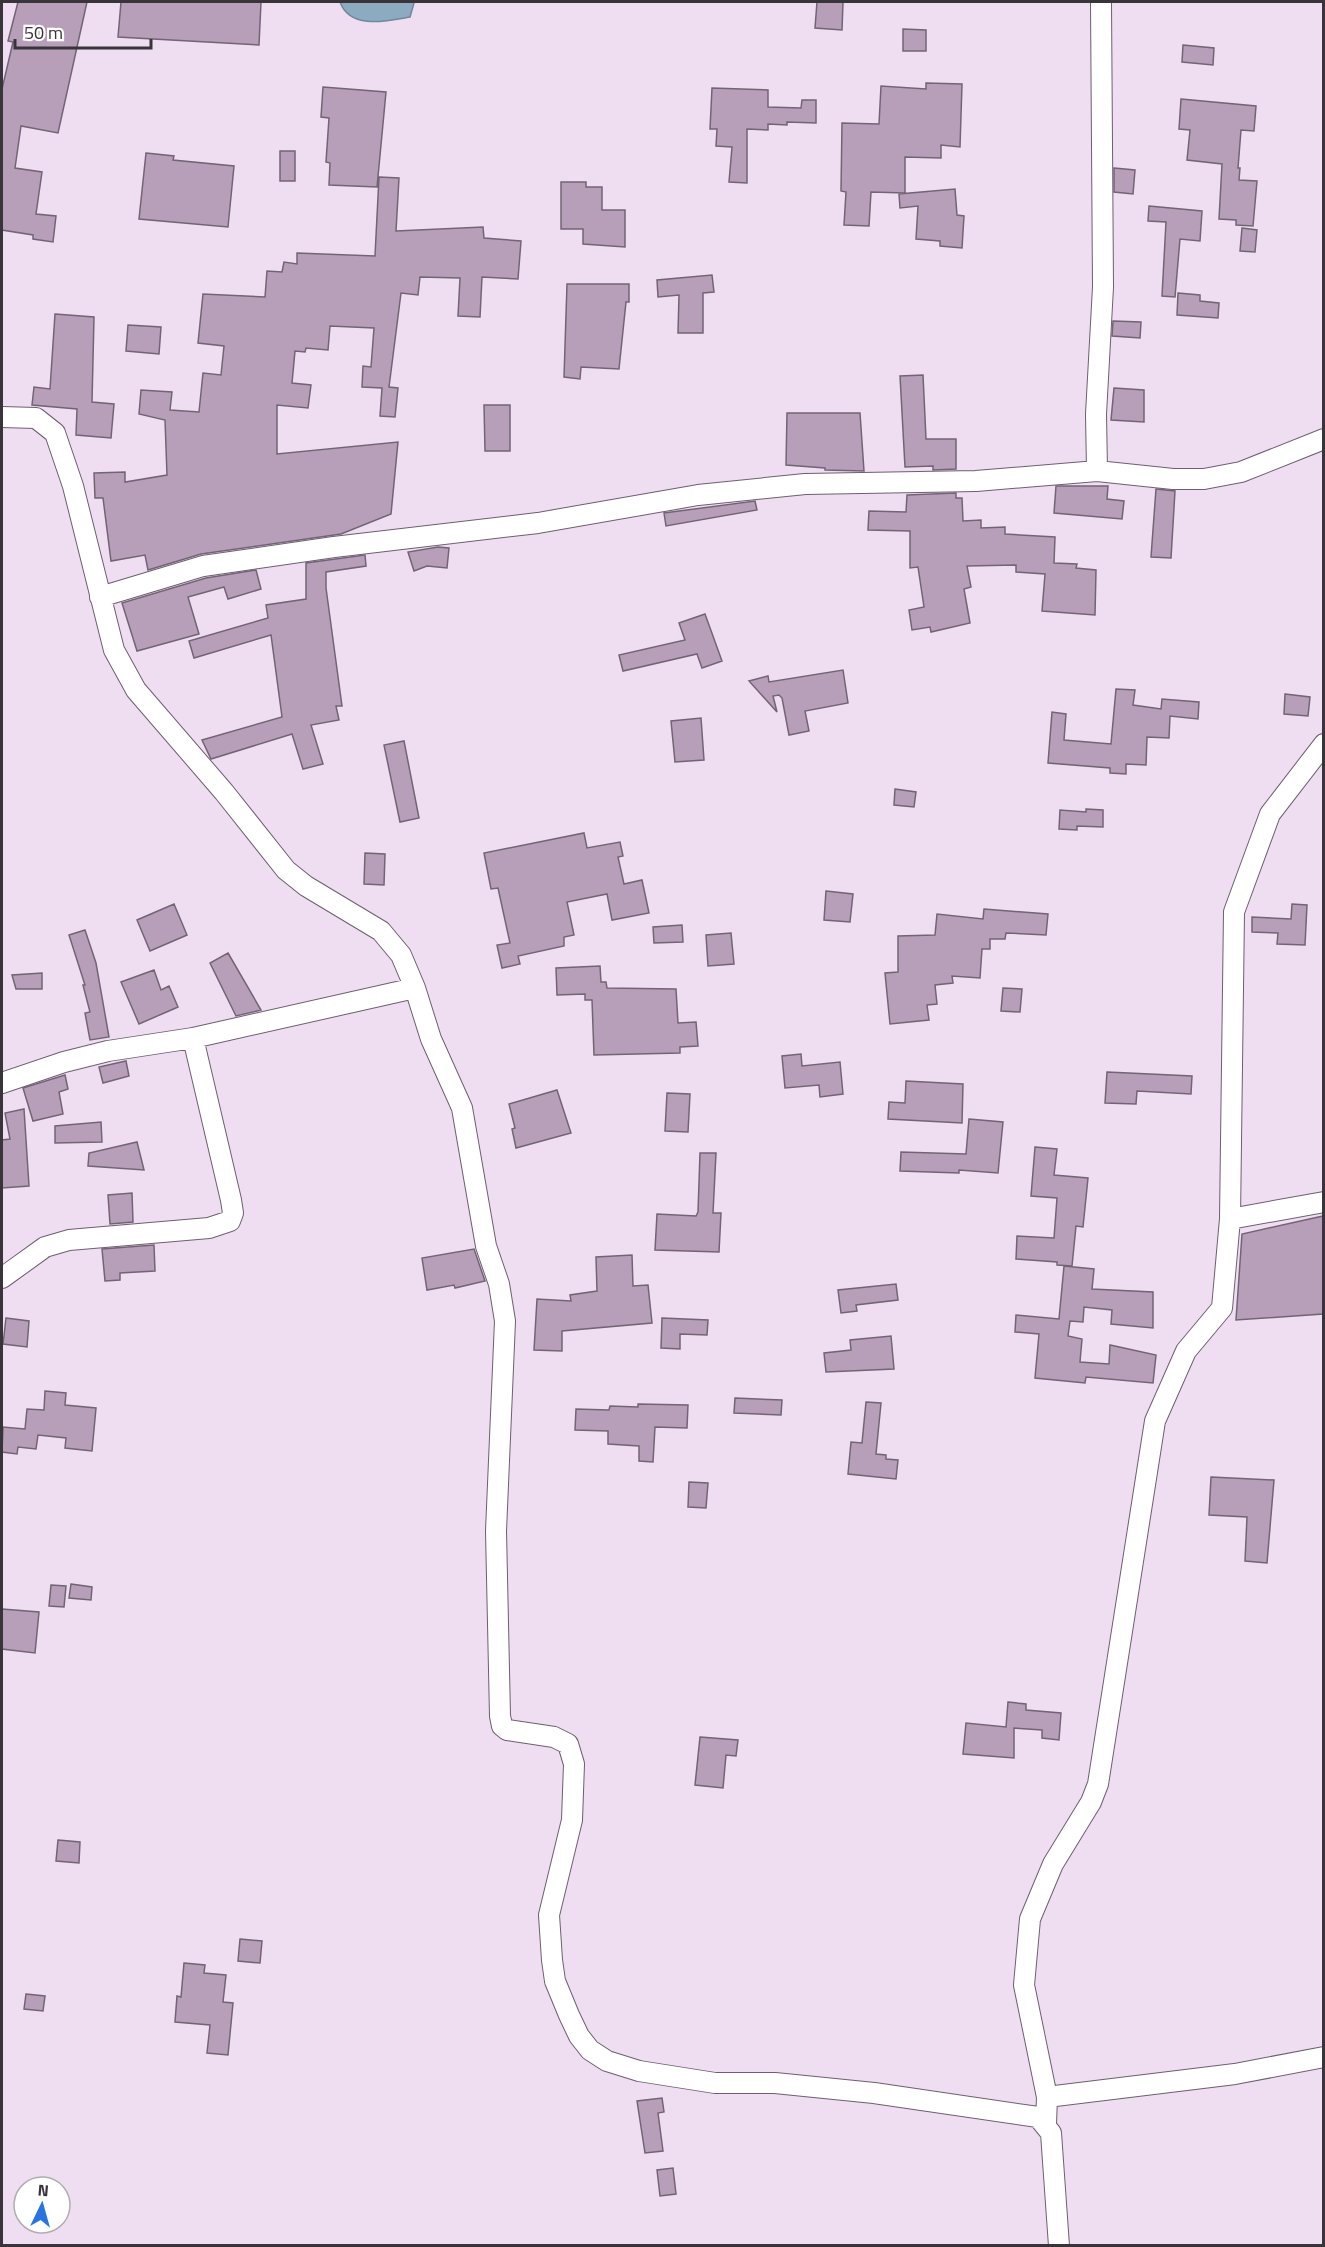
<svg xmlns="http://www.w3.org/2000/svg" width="1325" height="2247" font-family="'Titillium Web',sans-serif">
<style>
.water{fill:#8cabc1;stroke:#738798;stroke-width:1.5}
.building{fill:#b79fba;stroke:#736475;stroke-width:1.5}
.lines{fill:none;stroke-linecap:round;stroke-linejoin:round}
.minor-casing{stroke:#6d5f6f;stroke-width:22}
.minor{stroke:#fff;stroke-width:20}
</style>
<rect width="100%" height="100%" fill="#efdef1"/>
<path class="water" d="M340 2H413L414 3 410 17C387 21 350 30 340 2Z"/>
<path class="building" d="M18 2H87L58 133 21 126 15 168 42 172 36 214 56 216 53 242 33 239V235L2 230V89L13 42 8 41Z
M121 2H261L259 45 118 37Z
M817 2H843L842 30 815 28Z
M903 29 926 30V51H903Z
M1183 45 1214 48 1213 65 1182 62Z
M926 83 962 84 960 147 941 145V158L905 157V193L871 192 869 226 844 225 846 192 841 191 842 123 879 124 881 86 926 89Z
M323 87 386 92 377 187 329 185 330 163 326 162 329 118 321 117Z
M712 88 768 90V107L801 108 802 100H816V123L787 122V125L768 124V130L747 129V183L729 182 732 147 716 146 717 129H710Z
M1181 99 1256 106 1254 131 1241 130 1238 168H1240L1239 180 1257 181 1253 226 1236 225V220L1219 219 1222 164 1187 160 1190 130 1179 129Z
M280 151H295V181H280Z
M146 153 174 156 173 160 234 166 228 227 139 219Z
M1114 168 1135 170 1133 194 1114 192Z
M379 177 399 178 396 231 483 227 484 238 521 241 518 279 482 277 480 317 458 316 460 278 420 277 418 295 401 293 389 387 398 388 395 417 380 416 382 388 362 387 363 366 371 367 374 328 330 326 328 350 306 348 305 352 295 351 292 383 311 385 308 408 277 405V454L398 442 391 514 341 534 201 554 148 570 145 555 111 561 103 498H95L94 473 125 472V482L167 475 165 420 139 414 141 390 172 392 170 410 199 412 203 373 221 375 224 346 198 343 203 294 265 297 267 271 282 272 284 262 297 264V253L375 256Z
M561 182H586V187H602V210H625V247L583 244V229H561Z
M955 189 957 215 964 216 962 248 940 246V241L916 239 918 206 900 208 899 194Z
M1149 206 1202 211 1200 241 1180 239 1175 297 1162 296 1166 222 1148 221Z
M1242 228 1257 230 1255 252 1240 251Z
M712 275 714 292 703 293V333H678L679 295 658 297 657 280Z
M567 284H629V302H626L619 369 581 367 580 379 564 377Z
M1178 293 1200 295V301L1219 303 1218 318 1177 315Z
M55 314 94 317 92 402 114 404 111 438 76 435 77 409 32 405 34 387 50 389Z
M1113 321 1141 322 1140 338 1112 336Z
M128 325 161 327 159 354 126 351Z
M923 375 926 439H956V469L933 470V466L905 467 900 376Z
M1114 388 1144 390V422L1111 420Z
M484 405H510V451H485Z
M787 413H860L864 471 825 470V468L786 465Z
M1056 486H1108L1107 499 1124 501 1122 519 1054 513Z
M1156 489 1175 491 1171 558 1151 557Z
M956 493V498H962L963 521 981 520V528L1005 527V534L1055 537 1054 563 1077 564 1076 568 1096 570 1095 615 1042 611 1045 574 1016 572V565L967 566 971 587 964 589 970 623 931 632 930 627 912 630 909 610 924 607 918 567 910 568V531L868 530 869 511 906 512 907 495Z
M755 501 757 510 666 526 664 513Z
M438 547 449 548 447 568 427 566 414 571 408 552Z
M365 555 366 566 326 572V588L342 706H336L339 720 311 725 323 764 303 769 292 734 211 759 202 740 282 717 271 635 194 658 189 641 268 618 266 605 306 599V563Z
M256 570 261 589 228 599 224 587 188 597 199 634 137 651 122 603 206 578Z
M705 614 722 661 702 668 697 654 623 671 619 655 685 640 679 623Z
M843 670 848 703 805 711 809 731 789 735 782 698 779 695 773 696 777 712 749 681 768 676 769 682Z
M1116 689 1135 690 1133 705 1161 709 1162 699 1199 702 1198 719 1170 716 1169 738 1147 737 1146 765 1126 764V774L1110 773V768L1048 763 1052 712 1066 714 1064 740 1111 744Z
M1285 694 1310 697 1308 716 1284 714Z
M701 718 704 760 675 762 671 721Z
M404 741 419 818 400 822 384 745Z
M895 789 916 792 914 807 894 805Z
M1086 809 1103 810V827L1077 826V830L1059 829 1060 810 1086 812Z
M584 833 587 848 620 842 623 856 618 857 624 884 642 880 649 913 612 920 607 894 567 902 574 935 564 937V946L518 956 520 964 502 968 497 945 510 943 498 888 491 889 484 853Z
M365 853 385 854 384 885 364 884Z
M826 891 853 894 850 922 824 920Z
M174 904 187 935 150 951 137 920Z
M1292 904 1307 905 1305 945 1277 944 1278 933 1252 932V917L1291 919Z
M984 909 1048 914 1046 935 1006 933 1005 939H990V949H982L980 978 952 976 953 983 935 985 937 1004 927 1005 929 1020 890 1024 885 973 898 972V936L935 935 937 914 983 919Z
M682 925 683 942 654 943 653 927Z
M85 930 96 963 109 1037 90 1040 85 1013 90 1012 83 985H85L69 935Z
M731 933 734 964 708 966 706 935Z
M228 953 261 1010 236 1016 210 963Z
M600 966 601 982H606L607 988 676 989 678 1023 696 1022 698 1046 680 1047V1053L594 1055 592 1000H585V994L557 995 556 968Z
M154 970 161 990 169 986 178 1007 139 1024 121 982Z
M42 973V989H16L12 975Z
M1003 988 1022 989 1020 1012 1001 1011Z
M801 1054 802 1066 840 1062 843 1094 820 1097 819 1085 785 1088 782 1056Z
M126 1061 129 1076 103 1083 99 1067Z
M1107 1072 1192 1076 1191 1094 1137 1091 1136 1104 1105 1103Z
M65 1075 68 1089 59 1092 63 1114 33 1121 23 1088Z
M906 1081 963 1084 962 1123 888 1119 889 1102 905 1103Z
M557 1090 571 1133 516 1148 512 1129 515 1128 509 1104Z
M667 1093 690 1094 688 1132 665 1131Z
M24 1109 29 1186 2 1188V1140L10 1139 5 1113Z
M969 1119 1003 1122 998 1173 959 1170V1173L900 1171 901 1152 966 1154Z
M101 1122 102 1142 55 1143V1126Z
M137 1142 144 1170 88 1166 89 1153Z
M1035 1147 1057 1149 1054 1175 1088 1178 1083 1227 1076 1226 1072 1266 1057 1265V1262L1016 1259 1017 1236 1054 1238 1057 1198 1031 1196Z
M700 1153H716L713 1213H721L719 1252 655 1250 657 1214 696 1216 698 1212Z
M132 1193 133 1222 110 1224 108 1195Z
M1323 1216V1314L1236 1320 1242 1234Z
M154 1245 155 1271 120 1273V1280L105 1281 102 1249Z
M474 1249 485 1281 455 1288 454 1285 427 1290 422 1258Z
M632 1255 633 1286 648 1285 652 1323 562 1331V1351L534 1350 537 1299 571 1301 570 1295 597 1291 596 1257Z
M1064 1266 1094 1269 1092 1289 1153 1292V1328L1111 1324 1112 1310 1084 1307 1083 1322 1070 1321 1068 1336 1082 1339 1080 1362 1109 1364 1110 1345 1156 1355 1153 1383 1086 1377 1085 1383 1035 1378 1039 1334 1015 1332 1016 1315 1059 1319Z
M896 1284 898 1300 856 1305 857 1311 841 1313 838 1290Z
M6 1318 29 1321 27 1347 3 1344Z
M662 1318 708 1320 707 1335 680 1334V1349L661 1348Z
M891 1336 894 1369 826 1372 824 1353 851 1350 850 1340Z
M45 1391 66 1393 65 1405 96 1408 92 1451 65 1448 66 1438 38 1435 36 1449 18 1447 17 1454 2 1452 3 1427 25 1429 27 1409 44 1410Z
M735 1398 782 1400 781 1415 734 1413Z
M866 1402 881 1403 876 1454 886 1455V1459L898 1460 896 1479 848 1474 851 1442 862 1443Z
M638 1404 688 1405 687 1428 655 1427 653 1462 639 1461V1446L608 1444V1431L575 1430 576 1409 609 1410 610 1406 638 1407Z
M1211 1477 1274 1480 1267 1563 1245 1561 1247 1517 1209 1515Z
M689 1482 708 1483 706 1508 688 1507Z
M71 1584 92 1587 91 1600 69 1598Z
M51 1585 66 1586 64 1607 49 1606Z
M2 1609 39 1612 35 1653 2 1649Z
M1008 1702 1026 1704V1710L1061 1713 1059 1740 1042 1738V1730L1014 1728V1758L963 1754 966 1723 1006 1727Z
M700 1737 738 1740 736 1756 726 1755 723 1788 695 1785Z
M58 1840 80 1842 79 1863 56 1861Z
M240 1939 262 1941 260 1963 238 1961Z
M184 1963 205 1965 204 1973 226 1975 223 2002 233 2003 228 2055 207 2053 210 2025 175 2022 177 1996 181 1997Z
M26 1994 45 1996 43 2011 24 2009Z
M662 2098 664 2112 658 2113 663 2151 645 2153 637 2101Z
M673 2168 676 2194 660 2196 657 2170Z"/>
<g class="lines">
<defs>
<path id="minor" d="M2 417 36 418 55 433 73 486 114 650 136 690 224 792 286 870 306 886 381 931 401 955 415 988 193 1038 108 1051 64 1062 2 1083
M1097 471 1096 414 1103 287 1101 2
M100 597 203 566 334 547 538 523 698 495 805 484 976 481 1097 471 1173 479H1204L1241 472 1324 439
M415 988 431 1039 462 1108 486 1246 499 1284 505 1321 496 1531 500 1716 502 1726 507 1730 554 1737 568 1744 574 1764 572 1820 549 1915 552 1960 555 1981 569 2015 579 2036 590 2050 607 2061 639 2071 715 2083H775L874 2093 1038 2117 1051 2133 1059 2246
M1230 1219 1324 1202
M2 1278 45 1247 69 1240 209 1228 230 1221 233 1213 231 1200 193 1038
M1047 2097 1235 2074 1324 2057
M1046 2124 1047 2097 1024 1985 1030 1919 1053 1864 1091 1802 1098 1784 1155 1421 1186 1351 1222 1308 1230 1219 1234 912 1270 814 1324 744"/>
</defs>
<use href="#minor" class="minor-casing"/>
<use href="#minor" class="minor"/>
</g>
<rect width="1325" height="2247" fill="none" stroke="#39333a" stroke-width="6"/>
<g transform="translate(42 2205) rotate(5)"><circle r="28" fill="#ffffff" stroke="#b0adb0" stroke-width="1.5"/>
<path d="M0-4.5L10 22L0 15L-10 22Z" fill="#2974e0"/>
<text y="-9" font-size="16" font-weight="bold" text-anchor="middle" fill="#39333a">N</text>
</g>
<path d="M15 39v9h136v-9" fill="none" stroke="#39333a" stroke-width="3"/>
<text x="24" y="39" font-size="18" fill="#39333a" stroke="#ffffff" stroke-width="4.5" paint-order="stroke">50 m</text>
</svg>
